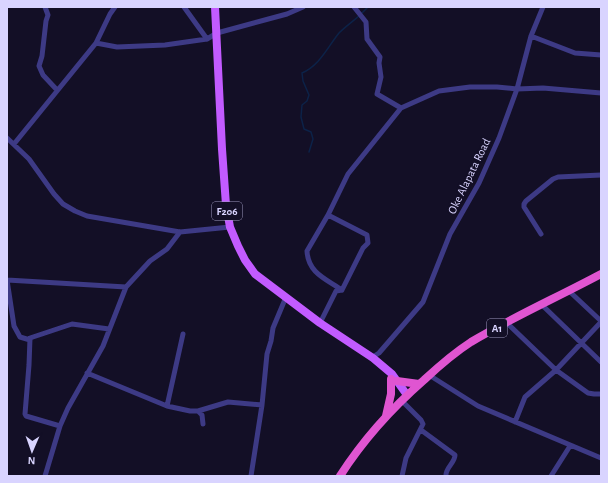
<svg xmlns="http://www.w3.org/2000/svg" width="608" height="483" font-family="'Alegreya Sans',sans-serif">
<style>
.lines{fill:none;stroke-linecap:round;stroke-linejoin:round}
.stream{stroke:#0c2248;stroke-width:1.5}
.minor{stroke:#3d3a85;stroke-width:5}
.primary{stroke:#c25bff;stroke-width:8}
.trunk{stroke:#e055d1;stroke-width:8}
.labels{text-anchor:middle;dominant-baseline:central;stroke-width:4;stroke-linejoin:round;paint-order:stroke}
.shield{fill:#130f26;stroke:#9e99be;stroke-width:1}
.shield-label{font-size:11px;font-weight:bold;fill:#d9d4ff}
.street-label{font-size:12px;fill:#d9d4ff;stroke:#130f26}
</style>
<rect width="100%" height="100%" fill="#130f26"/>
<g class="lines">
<path class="stream" d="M361 14 368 7
M309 152 313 139 311 132 304 129 301 117 302 105 307 101 309 95 303 81 302 73C320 65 327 48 339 33 345 27 352 22 359 16"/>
<path class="minor" d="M45 7 48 15 46 21 42 56 39 66 43 75 57 90
M184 7 207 39
M354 7 366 22 367 39 380 57 379 63 381 77 377 94 401 108
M531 36 575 53 601 55
M96 43 117 47 165 45 207 39 217 33 287 14 303 7
M7 138 29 159 54 194 63 204 75 211 87 216 180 232 230 227
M14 144 96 43 110 14 115 7
M328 215 307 251C308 273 326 279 342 290
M541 234 524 207V204L526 201 553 179 558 177 601 175
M7 280 126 287
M7 280 14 326 20 337 30 340
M569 291 601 321
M542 305 601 362
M320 323 336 291 342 290 363 248 368 243 367 235 328 215 348 174 401 108 439 91 470 87H497L517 89 543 88 601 93
M507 323 556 370 588 393 594 394H601
M371 358 379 353 423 302 450 234 479 183 499 138 517 89 531 36 543 7
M87 373 167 406 190 411H198L202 415 203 424
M429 375 478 406 601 458
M401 400 421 420 423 424 406 458 402 476
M167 406 183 334
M198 411 228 402 262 405
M515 422 525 397 556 370 601 322
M60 426 26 416 25 414 29 365 30 338 72 324 109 329
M421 430 455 455C455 463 445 468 446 476
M45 476 60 426 68 408 103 346 126 287 150 261 167 249 180 232
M251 476 262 405 267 354 271 341 273 328 286 297
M551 476 570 446"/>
<path class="primary" d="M215 7 222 149 226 205 230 227 238 246 245 260 255 274 320 323 373 358 392 374 407 395"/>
<path class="trunk" d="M397 381 419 384
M386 416 391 394V379
M340 476C363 440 392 408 424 380 439 366 454 353 471 342 513 317 558 297 601 274"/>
</g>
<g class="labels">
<g class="shield">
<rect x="212" y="202" width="30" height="18" rx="3"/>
<rect x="487" y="319" width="20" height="18" rx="3"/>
</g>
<g class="shield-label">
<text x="227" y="211">F206</text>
<text x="497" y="328">A1</text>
</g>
<g class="street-label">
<text transform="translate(469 176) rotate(-64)">Oke Alapata Road</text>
</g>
</g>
<rect width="608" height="483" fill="none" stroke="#d9d4ff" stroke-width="16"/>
<g transform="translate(32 451) rotate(182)" stroke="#130f26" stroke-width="3" paint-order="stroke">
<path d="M0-3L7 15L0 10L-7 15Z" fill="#d9d4ff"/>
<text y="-6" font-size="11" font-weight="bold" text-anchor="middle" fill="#d9d4ff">N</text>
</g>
</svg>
